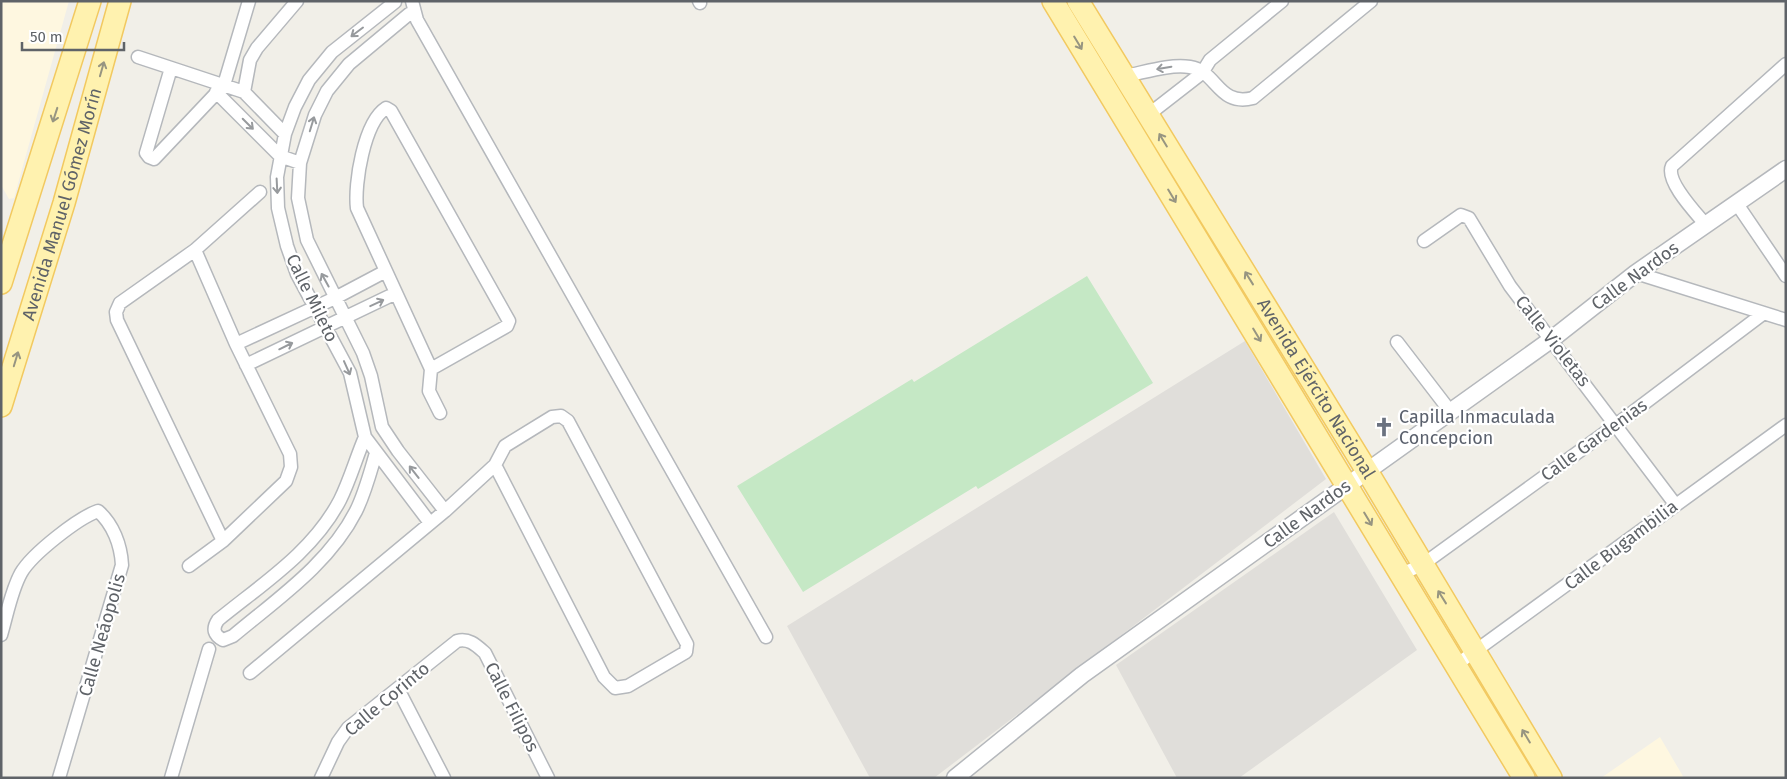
<svg xmlns="http://www.w3.org/2000/svg" width="1787" height="779" font-family="'Fira Sans',sans-serif">
<style>
.commercial{fill:#fef7e0}
.industrial{fill:#e0deda}
.green{fill:#c5e8c5}
.lines{fill:none;stroke-linecap:round;stroke-linejoin:round}
.minor-casing{stroke:#b5b8bc;stroke-width:15}
.tertiary-casing{stroke:#b5b8bc;stroke-width:19}
.primary-casing{stroke:#f2c960;stroke-width:24}
.minor{stroke:#fff;stroke-width:12}
.tertiary{stroke:#fff;stroke-width:16}
.primary{stroke:#fff2af;stroke-width:21}
.oneway{stroke:#979a9d}
.oneway2{stroke:#979581}
.labels{text-anchor:middle;dominant-baseline:central;stroke-width:4.5;stroke-linejoin:round;paint-order:stroke}
.street-label{font-size:18px;fill:#5f6368;stroke:#fff}
.worship-label{font-size:18px;fill:#5b616d;stroke:#fff;text-anchor:start}
</style>
<rect width="100%" height="100%" fill="#f1efe8"/>
<path class="commercial" d="M1 1H69L14 198 9 199 1 185Z
M1660 737 1684 778H1601Z"/>
<path class="industrial" d="M1245 341 1326 479 934 778H870L787 626Z
M1334 512 1417 650 1239 778H1177L1116 665Z"/>
<path class="green" d="M1087 276 1153 383 978 489 976 486 803 592 737 486 912 379 914 382Z"/>
<g class="lines">
<defs>
<path id="minor" d="M412 1 417 20 766 637
M699 1 700 3
M395 2 332 52 309 80 295 107 285 134 277 177 278 208 287 246 297 274 350 373 365 437 430 523
M409 14 349 64 327 91 315 115 300 163 298 198 307 240 363 353 371 376 382 427 398 451 445 511
M138 57 244 92 285 134
M171 68 146 153 149 157 154 159 224 85 249 1
M1125 76C1146 72 1169 64 1190 67 1217 71 1218 107 1253 98L1371 1
M216 92 280 156 300 163
M244 92 250 60 257 48 297 1
M1148 115 1202 73 1210 60 1282 1
M1737 204 1786 276
M1706 225C1696 213 1665 181 1672 166L1786 64
M1424 241 1461 215 1469 218 1510 286 1675 504
M1636 273 1786 320
M1397 342 1450 411
M236 344 335 298 386 271
M246 365 396 293
M431 369 507 326 509 321 391 111 386 108C364 122 354 184 357 208L431 369 429 391 440 413
M365 437C356 458 350 480 340 500 313 552 262 584 218 620 212 629 214 635 223 640L233 636C277 599 329 564 356 511 365 493 370 473 376 453
M223 541 117 320 116 312 120 303 195 250 260 192
M189 566 223 541 286 481 291 467 290 454 236 344 195 250
M1401 574 1422 565 1617 424 1764 313
M1 635C7 615 11 591 21 573 32 554 78 518 98 511 113 524 121 545 122 565L59 778
M1456 665 1786 425
M250 673 445 511 495 465 505 446 552 417 561 416 568 421 681 633 687 644 686 652 628 686 615 688 604 677 495 465
M398 689 444 778
M171 778 209 649
M321 778 338 742 348 728 457 641C469 638 476 645 485 653L548 778"/>
<path id="tertiary" d="M955 778 1082 675 1552 339 1636 273 1786 169"/>
<g id="primary">
<path d="M1053 1 1524 778"/>
<path id="s1" d="M1078 1 1367 471 1551 778"/>
<path d="M1 283 90 1"/>
<path id="s2" d="M1 406 64 203 120 1"/>
</g>
</defs>
<use href="#minor" class="minor-casing"/>
<use href="#tertiary" class="tertiary-casing"/>
<use href="#primary" class="primary-casing"/>
<use href="#minor" class="minor"/>
<use href="#tertiary" class="tertiary"/>
<use href="#primary" class="primary"/>
</g>
<defs><path id="oneway-shaft" d="M-6 0H5M1.5-3L5.5 0L1.5 3" fill="none" stroke-width="1.6" stroke-linecap="round" stroke-linejoin="round" transform="scale(1.25)"/></defs>
<g class="oneway">
<use href="#oneway-shaft" transform="translate(357 32) rotate(143)"/>
<use href="#oneway-shaft" transform="translate(1164 68) rotate(170)"/>
<use href="#oneway-shaft" transform="translate(248 124) rotate(45)"/>
<use href="#oneway-shaft" transform="translate(312 124) rotate(-73)"/>
<use href="#oneway-shaft" transform="translate(277 186) rotate(87)"/>
<use href="#oneway-shaft" transform="translate(325 280) rotate(-119)"/>
<use href="#oneway-shaft" transform="translate(377 303) rotate(-25)"/>
<use href="#oneway-shaft" transform="translate(286 346) rotate(-26)"/>
<use href="#oneway-shaft" transform="translate(347 368) rotate(66)"/>
<use href="#oneway-shaft" transform="translate(414 472) rotate(-128)"/>
</g>
<g class="oneway2">
<use href="#oneway-shaft" transform="translate(1078 43) rotate(59)"/>
<use href="#oneway-shaft" transform="translate(102 69) rotate(-74)"/>
<use href="#oneway-shaft" transform="translate(55 115) rotate(108)"/>
<use href="#oneway-shaft" transform="translate(1163 140) rotate(-121)"/>
<use href="#oneway-shaft" transform="translate(1172 196) rotate(59)"/>
<use href="#oneway-shaft" transform="translate(1249 278) rotate(-122)"/>
<use href="#oneway-shaft" transform="translate(1257 335) rotate(59)"/>
<use href="#oneway-shaft" transform="translate(16 359) rotate(-73)"/>
<use href="#oneway-shaft" transform="translate(1368 519) rotate(59)"/>
<use href="#oneway-shaft" transform="translate(1442 597) rotate(-122)"/>
<use href="#oneway-shaft" transform="translate(1526 736) rotate(-121)"/>
</g>
<defs>
<symbol id="church-bare" viewBox="-9 -9 18 18"><path d="M-1.2-6h2.4v3.5h3.3v2.4h-3.3V6h-2.4V-.1h-3.3v-2.4h3.3Z" fill="#6b7280" stroke="#fff" stroke-width="2.5" paint-order="stroke"/></symbol>
</defs>
<g fill-rule="evenodd">
<use href="#church-bare" x="1370" y="413" width="28" height="28"/>
</g>
<g class="labels">
<g class="street-label">
<text stroke="none"><textPath href="#s2" startOffset="211">Avenida Manuel Gómez Morín</textPath></text>
<text transform="translate(1635 276) rotate(-36)">Calle Nardos</text>
<text transform="translate(312 298) rotate(64)">Calle Mileto</text>
<text transform="translate(1553 341) rotate(52)">Calle Violetas</text>
<text stroke="none"><textPath href="#s1" startOffset="455">Avenida Ejército Nacional</textPath></text>
<text transform="translate(1594 440) rotate(-36)">Calle Gardenias</text>
<text transform="translate(1307 514) rotate(-36)">Calle Nardos</text>
<text transform="translate(1621 545) rotate(-37)">Calle Bugambilia</text>
<text transform="translate(102 635) rotate(-74)">Calle Neáopolis</text>
<text transform="translate(387 699) rotate(-40)">Calle Corinto</text>
<text transform="translate(512 707) rotate(63)">Calle Filipos</text>
</g>
<g class="worship-label">
<text x="1399" y="417">Capilla Inmaculada<tspan x="1399" dy="21">Concepcion</tspan></text>
</g>
</g>
<rect width="1787" height="779" fill="none" stroke="#5f6368" stroke-width="5"/>
<path d="M22 42v8h102v-8" fill="none" stroke="#5f6368" stroke-width="2.5"/>
<text x="30" y="42" font-size="15" fill="#5f6368" stroke="#ffffff" stroke-width="4" paint-order="stroke">50 m</text>
</svg>
